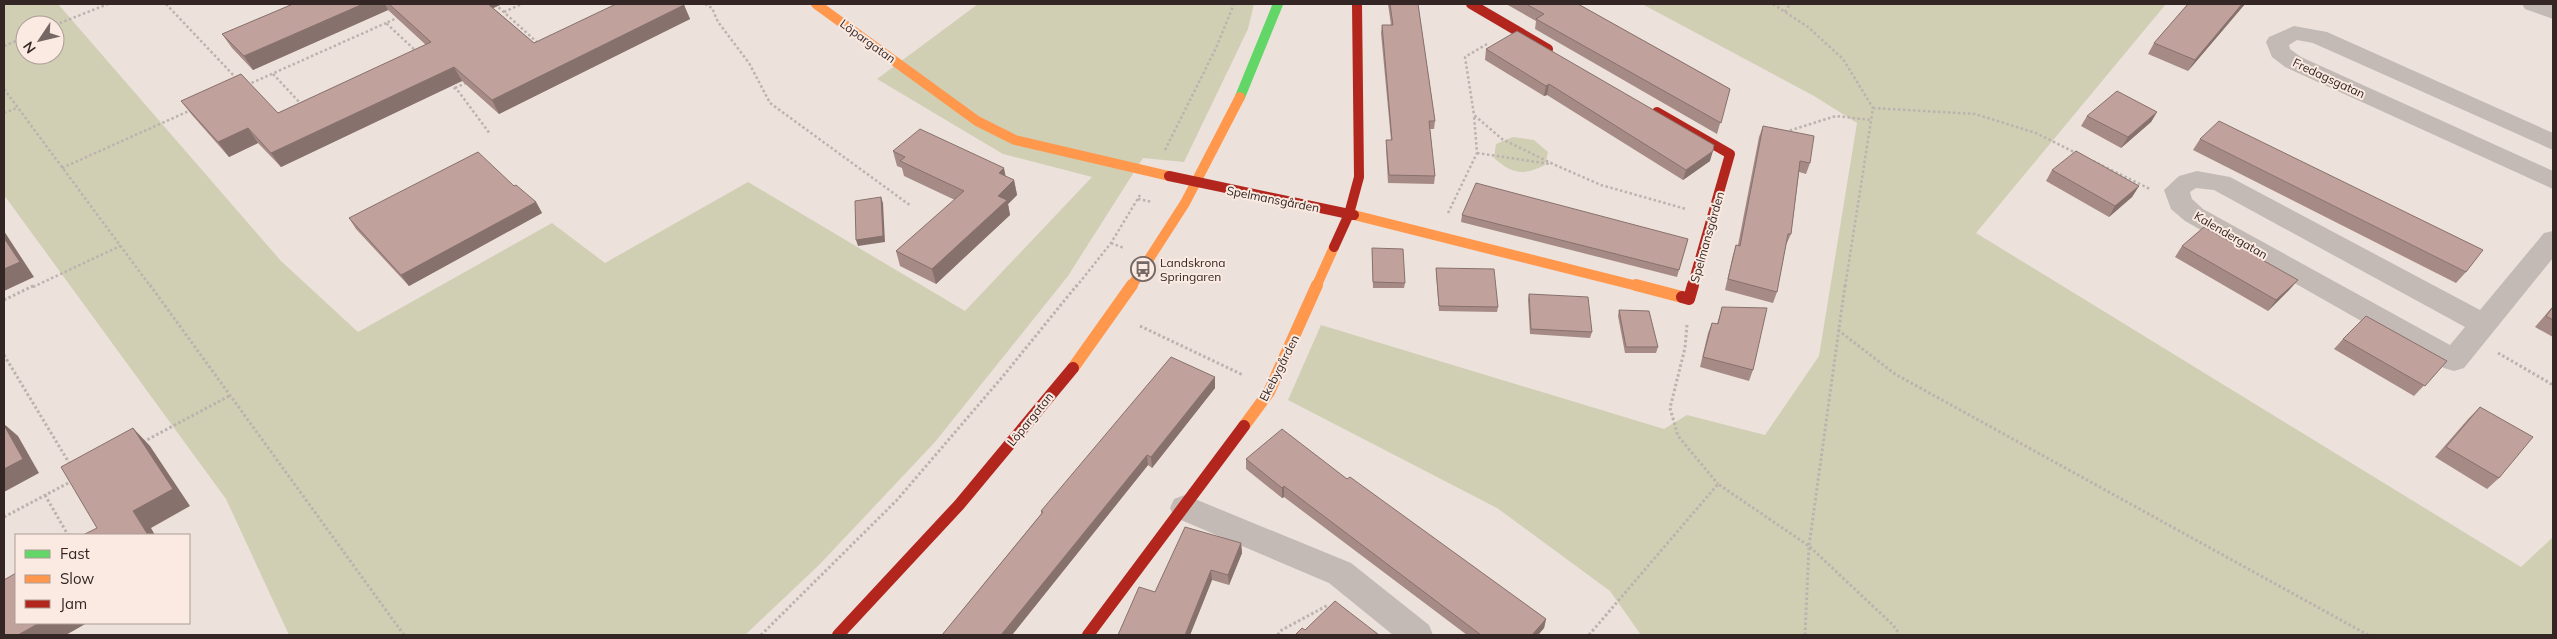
<svg xmlns="http://www.w3.org/2000/svg" width="2557" height="639" font-family="Mulish,sans-serif">
<style>
.green{fill:#d0cfb4;fill-rule:evenodd}
.lines{fill:none;stroke-linecap:round;stroke-linejoin:round}
.path-far1{stroke:#bcb2ae;stroke-width:2.5;stroke-dasharray:2.5 2.5;stroke-linecap:butt}
.path{stroke:#bcb2ae;stroke-width:3;stroke-dasharray:2.5 2.5;stroke-linecap:butt}
.street{fill:#c4bab5;fill-rule:evenodd}
.fast{stroke:#63d668;stroke-width:10}
.slow-far1{stroke:#ff974d;stroke-width:10}
.slow{stroke:#ff974d;stroke-width:12}
.jam-far1{stroke:#b3261e;stroke-width:10}
.jam{stroke:#b3261e;stroke-width:12}
.wall{fill:#a68a86}
.shaded-wall{fill:#87716d}
.building{fill:#c1a19c;stroke:#87716d}
.labels{text-anchor:middle;dominant-baseline:central;stroke-width:4;stroke-linejoin:round;paint-order:stroke}
.street-label{font-size:12px;fill:#342624;stroke:#faeae1}
.poi-label{font-size:12px;fill:#342624;stroke:#faeae1;text-anchor:start}
</style>
<rect width="100%" height="100%" fill="#ece1db"/>
<path class="green" d="M4 4H58L281 261 358 332 552 223 605 263 748 182 965 311 1092 177 1003 154 877 79 978 4H1254L1248 29 1184 162 1143 158 1068 276 935 442 820 564 745 635H289L226 499 4 195ZM25 25H55V55H25Z
M1642 4H2166L1976 233 2521 567 2553 537V635H1641L1610 591 1497 508 1288 400 1321 325 1664 429 1687 415 1765 435 1819 356 1857 123 1814 96Z
M1513 137 1534 140 1548 152 1545 165C1523 176 1512 174 1494 158L1496 144Z"/>
<g class="lines">
<path class="path-far1" d="M166 4 237 79
M495 4 539 44
M705 4 712 8 718 22 749 63 770 103 911 206
M1773 4 1808 27 1843 59 1873 108 1845 287
M504 12 522 4
M1785 12 1790 4
M399 17 386 23 417 52
M55 25 108 4
M1487 44 1465 57 1474 115 1502 139 1553 164 1601 185 1686 209
M4 46 25 37
M273 74 302 105
M450 84 459 92 490 134
M247 85 386 23
M455 88 468 82
M4 89 151 287
M1873 108 1975 114 2036 133 2078 154
M4 113 17 108
M1785 132 1836 116 1871 120
M1165 150 1216 48 1234 4
M1477 153 1550 164
M2093 161 2150 189
M62 168 191 110
M1138 199 1152 202
M1448 213 1477 153 1474 116
M1111 243 1124 248
M33 287 120 246
M1076 287 1111 243 1140 195"/>
<path class="path" d="M150 285 404 635
M4 300 35 285
M1687 325 1685 348 1670 408 1678 436 1718 484
M1140 326 1243 375
M1838 330 1895 374 2368 635
M2498 353 2553 385
M4 355 71 466
M143 442 231 395
M45 495 68 535
M4 517 72 481
M761 635 897 500 1004 375 1077 285
M1278 635 1280 631 1328 605
M1589 635 1718 484 1809 546 1893 625 1900 635
M1805 635 1809 546 1845 285"/>
<path class="street" d="M2522 4H2553V19L2525 9Z
M2294 26 2327 32 2553 133V150L2313 43 2297 40 2289 45 2290 49 2301 57 2553 171V189L2285 67 2272 57 2266 42 2269 37Z
M2197 171 2230 177 2480 310 2544 233 2553 231V258L2464 368 2454 371 2444 368 2185 221 2171 209 2164 190 2179 176ZM2196 188 2214 190 2465 327 2450 345 2203 209 2192 199 2190 192Z
M1185 495 1351 563 1429 625 1433 635H1393L1329 583 1174 517 1170 508 1174 499Z"/>
<path class="fast" d="M1240 97 1278 4"/>
<path class="slow-far1" d="M816 4 977 121 1015 140 1169 176
M1354 215 1641 287
M1131 287 1185 203 1240 97
M1316 287 1334 247"/>
<path class="slow" d="M1636 285 1682 297
M1073 368 1132 285
M1244 426 1269 392 1317 285"/>
<path class="jam-far1" d="M1471 4 1548 49
M1657 112 1730 154 1692 287
M1169 176 1349 214 1334 247
M1354 215 1349 214 1359 177 1357 4"/>
<path class="jam" d="M1682 297 1689 299 1693 285
M838 635 959 505 1073 368
M1088 635 1244 426"/>
</g>
<path class="wall" d="M293 4H502L493 8 534 43 684 5 690 19 499 114 462 81 281 167 258 143 229 157 192 115 181 101 278 113 426 45 388 10 253 70 232 48 222 34Z
M1388 4H1418L1435 121 1434 129H1430L1435 176 1434 184 1388 183 1386 148V140H1391L1381 33 1382 25H1391Z
M1506 4H1578L1730 89 1717 134 1535 29 1536 21Z
M2188 4H2245L2188 71 2148 54 2154 43Z
M1486 49 1710 161 1683 180 1547 95 1544 96 1485 60Z
M2157 112 2151 122 2121 148 2081 126 2087 116Z
M1763 126 1810 163 1806 174 1799 172 1791 234 1786 245 1777 292 1773 303 1725 290 1733 255 1736 245H1738L1759 137Z
M2200 139 2466 272 2456 283 2193 150Z
M893 151 1006 177 1014 180 1017 195 1008 204 1010 215 936 284 900 266 896 251 955 200 904 176 902 168 897 166Z
M2052 170 2139 186 2132 197 2109 217 2046 181Z
M514 186 536 202 542 213 409 286 356 229 349 218Z
M1462 215 1688 239 1677 277 1461 222Z
M2182 246 2298 280 2289 290 2268 311 2175 257Z
M1372 248 1405 283 1404 288H1373Z
M1436 268 1498 307 1497 312 1439 311 1436 273Z
M1529 294 1592 332 1590 338 1530 334 1528 299Z
M2553 306V337L2535 327Z
M1722 307 1753 370 1749 381 1700 367 1708 333 1712 323 1717 324Z
M1619 310 1658 347 1656 353H1625L1618 316Z
M2343 339 2447 361 2414 396 2334 349Z
M1215 377V388L1152 468 1148 465 1012 635H942L1041 514V511Z
M2480 407 2499 478 2487 489 2435 457 2469 418Z
M1246 459 1347 479 1546 619 1544 628 1538 635H1467L1284 497 1282 498 1246 469Z
M1241 543 1242 553 1229 585 1212 580 1190 635 1155 592Z"/>
<path class="shaded-wall" d="M363 4H385L388 10 253 70 244 56Z
M483 4H502L487 11Z
M2242 4H2245L2188 71 2195 60Z
M684 5 690 19 499 114 492 100Z
M454 67 462 81 281 167 271 153Z
M1549 84 1547 95 1544 96 1546 86Z
M2157 112 2151 122 2121 148 2128 137Z
M248 128 258 143 229 157 218 142Z
M1713 151 1710 161 1683 180 1686 170Z
M1004 168 1007 183 999 173Z
M1014 180 1017 195 1008 204 1010 215 936 284 932 269 998 196Z
M2139 186 2132 197 2109 217 2115 206Z
M881 197 883 203 885 242 858 246 856 240Z
M536 202 542 213 409 286 401 275Z
M4 231 34 277 4 291Z
M2298 280 2289 290 2268 311 2276 300Z
M1215 377V388L1152 468 1151 457Z
M4 424 18 436 39 473 4 492Z
M133 428 150 446 190 506 151 528 155 535H148L133 511Z
M1147 455 1148 465 1012 635H1001Z
M1284 486V497L1282 498V488Z
M1241 543 1242 553 1229 585 1228 575Z
M1211 570 1212 580 1190 635H1185Z
M1546 619 1544 628 1538 635H1532Z
M39 623H87L66 635H18Z"/>
<path class="building" d="M293 4H363L244 56 222 34Z
M389 4H488L534 43 616 4H683L684 5 492 100 454 67 271 153 248 128 218 142 181 101 241 74 278 113 431 42Z
M1390 4H1418L1435 121H1429L1435 176 1389 175 1386 140H1392L1382 25H1393Z
M1526 4H1578L1730 89 1721 123 1536 19 1544 14Z
M2188 4H2242L2195 60 2154 43Z
M1517 31 1714 145 1713 151 1686 170 1549 84 1546 86 1486 49Z
M2117 91 2157 112 2128 137 2087 116Z
M2219 121 2483 250 2466 272 2200 139Z
M1763 126 1814 136 1810 163 1800 161 1791 234H1788L1777 292 1728 279 1736 245 1740 246Z
M920 129 1004 168 999 173 1014 180 998 196 1007 200 932 269 896 251 964 191 900 161 905 157 893 151Z
M2076 151 2139 186 2115 206 2052 170Z
M478 152 514 186 516 185 536 202 401 275 349 218Z
M1476 183 1688 239 1679 270 1462 215Z
M881 197 883 236 856 240 855 201Z
M2204 227 2298 280 2276 300 2182 246Z
M4 238 20 262 4 269Z
M1372 248 1403 249 1405 283 1373 282Z
M1436 268 1494 269 1498 307 1439 306Z
M1529 294 1588 297 1592 332 1531 329Z
M1722 307 1767 308 1753 370 1703 357 1712 323 1718 324Z
M2553 307V320L2546 316Z
M1619 310 1649 311 1658 347H1626Z
M2366 316 2447 361 2425 386 2343 339Z
M1171 357 1215 377 1151 457 1147 455 1001 635H942L1043 512 1041 511Z
M2480 407 2533 437 2499 478 2446 447Z
M4 425 23 459 4 469Z
M133 428 173 489 133 511 148 535H83L97 528 61 467Z
M1282 429 1347 479 1350 477 1546 619 1532 635H1481L1284 486 1282 488 1246 459Z
M1185 527 1241 543 1228 575 1211 570 1185 635H1118L1139 587 1155 592Z
M16 573V623H39L18 635H4V580Z
M1335 601 1379 635H1295L1302 628 1305 630Z"/>
<defs>
<symbol id="bus-ring" viewBox="-11 -11 22 22"><circle r="9.5" fill="#faeae1" stroke="#746764" stroke-width="1.5"/><path d="M-5-6H5V4H4V6H2V4H-2V6H-4V4H-5ZM-3.5-4V0h7V-4ZM-3.5 1.2v1.5H-2V1.2ZM2 1.2v1.5H3.5V1.2Z" fill="#746764"/></symbol>
</defs>
<g fill-rule="evenodd">
<use href="#bus-ring" x="1129" y="255" width="28" height="28"/>
</g>
<g class="labels">
<g class="street-label">
<text transform="translate(868 41) rotate(36)">Löpargatan</text>
<text transform="translate(2329 78) rotate(25)">Fredagsgatan</text>
<text transform="translate(1273 199) rotate(11)">Spelmansgården</text>
<text transform="translate(2231 235) rotate(30)">Kalendergatan</text>
<text transform="translate(1707 237) rotate(-74)">Spelmansgården</text>
<text transform="translate(1279 368) rotate(-63)">Ekebygården</text>
<text transform="translate(1030 419) rotate(-51)">Löpargatan</text>
</g>
<g class="poi-label">
<text x="1160" y="262">Landskrona<tspan x="1160" dy="14">Springaren</tspan></text>
</g>
</g>
<rect width="2557" height="639" fill="none" stroke="#342624" stroke-width="10"/>
<rect x="15" y="534" width="175" height="90" fill="#faeae1" stroke="#ab9c95"/>
<rect x="25" y="550" width="25" height="8" fill="#63d668" stroke="#ab9c95"/>
<text x="60" y="559" font-size="15" fill="#342624">Fast</text>
<rect x="25" y="575" width="25" height="8" fill="#ff974d" stroke="#ab9c95"/>
<text x="60" y="584" font-size="15" fill="#342624">Slow</text>
<rect x="25" y="600" width="25" height="8" fill="#b3261e" stroke="#ab9c95"/>
<text x="60" y="609" font-size="15" fill="#342624">Jam</text>
<g transform="translate(40 40) rotate(235)"><circle r="24" fill="#faeae1" stroke="#ab9c95"/>
<path d="M0-4L9 19L0 12L-9 19Z" fill="#746764"/>
<text y="-8" font-size="14" font-weight="bold" text-anchor="middle" fill="#342624">N</text>
</g>
</svg>
